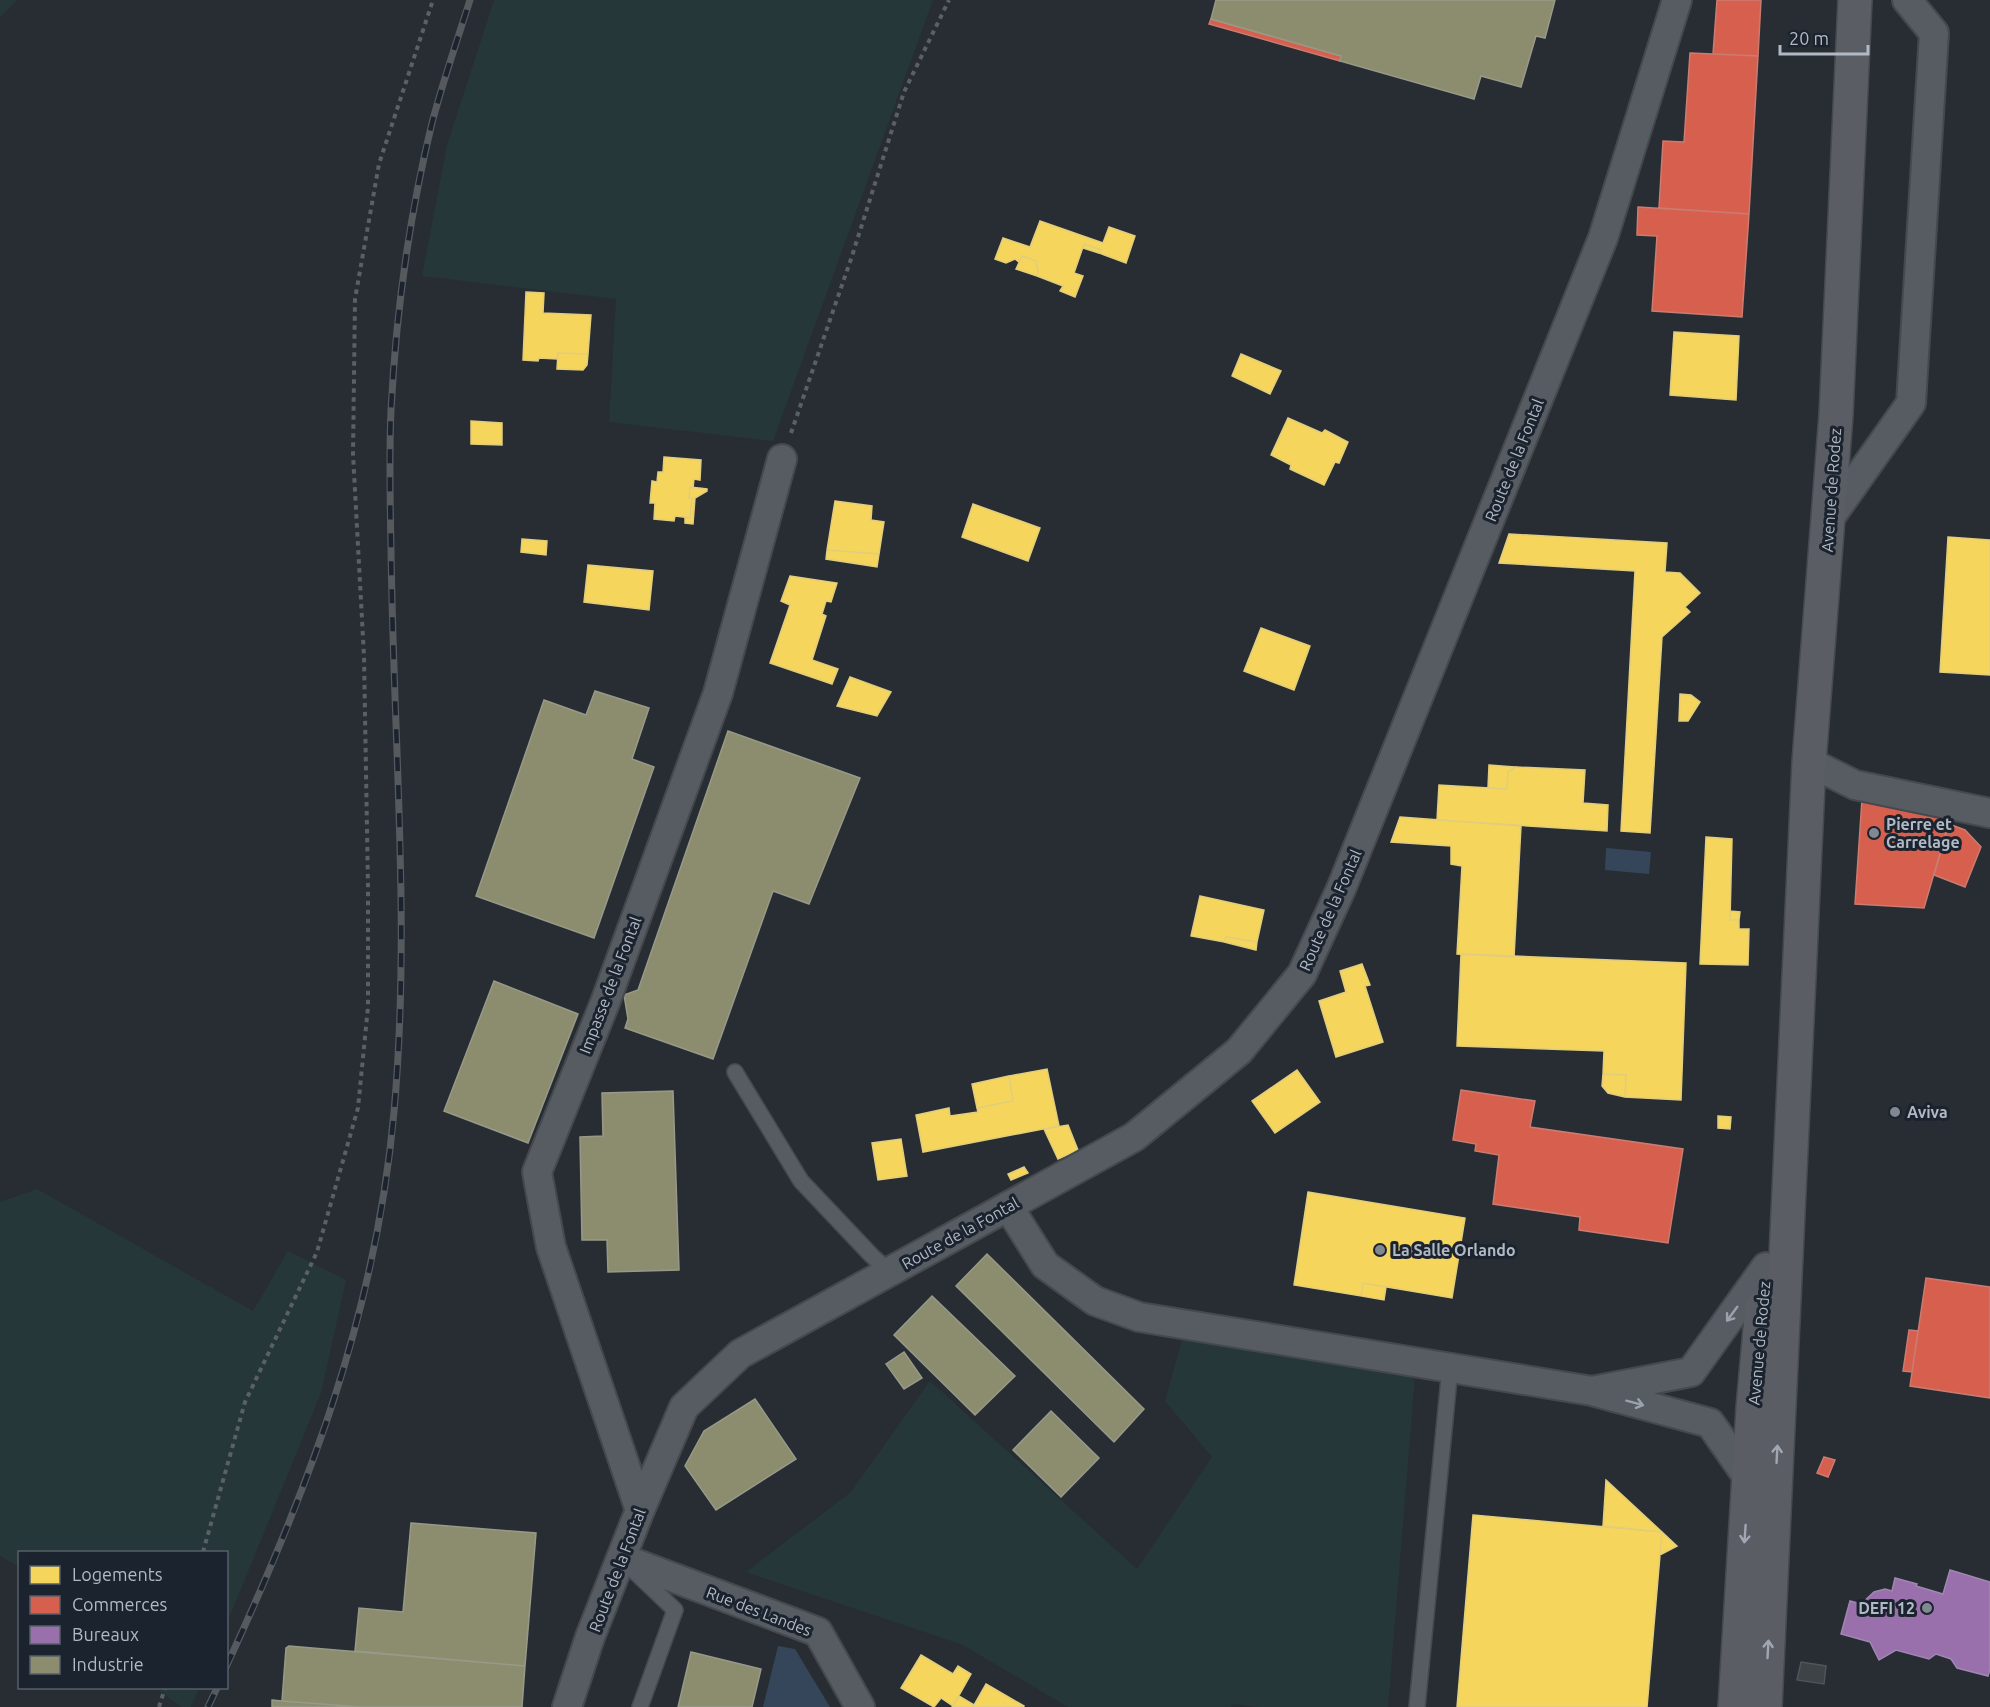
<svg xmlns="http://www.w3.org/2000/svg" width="1990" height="1707" font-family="Ubuntu,sans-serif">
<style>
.green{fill:#253739}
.water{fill:#35465b}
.homes{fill:#f6d55c;stroke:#e1cd7c;stroke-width:1.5}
.shops{fill:#d6604d;stroke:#cb7b71;stroke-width:1.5}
.offices{fill:#9970ab;stroke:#a086b3;stroke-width:1.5}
.industry{fill:#8c8c6e;stroke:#979a88;stroke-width:1.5}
.building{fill:#3e4348;stroke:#4f545b;stroke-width:1.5}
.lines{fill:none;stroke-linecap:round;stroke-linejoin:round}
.service-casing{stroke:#45494e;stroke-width:18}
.minor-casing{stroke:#45494e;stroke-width:32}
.primary-casing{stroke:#454950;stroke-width:36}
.path{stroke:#5b6066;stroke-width:4;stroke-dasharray:4.5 4.5;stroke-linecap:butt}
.service{stroke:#575b62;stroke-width:15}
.minor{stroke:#575b62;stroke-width:28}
.primary{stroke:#5a5d64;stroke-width:33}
.rail-casing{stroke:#565a5f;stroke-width:7}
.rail{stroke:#1b232e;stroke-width:4.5;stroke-dasharray:14;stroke-linecap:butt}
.oneway{stroke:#9aa2ac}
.oneway2{stroke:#a0a7b2}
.poi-dot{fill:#818892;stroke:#1b232e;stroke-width:2}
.labels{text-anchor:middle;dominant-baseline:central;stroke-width:6;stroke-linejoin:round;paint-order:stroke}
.street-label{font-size:16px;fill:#b1b9c5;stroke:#1b232e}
.poi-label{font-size:16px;font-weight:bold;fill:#b1b9c5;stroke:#1b232e;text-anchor:start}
</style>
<rect width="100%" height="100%" fill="#272d33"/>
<path class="green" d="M0 0H17L0 17Z
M494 0H933L773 441 609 422 616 299 422 276 447 145Z
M37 1189 253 1311 288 1251 346 1280 321 1393 227 1623 226 1552H20L19 1567 0 1556V1202Z
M1182 1340 1415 1376 1388 1707H1257L1233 1704 1231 1707H1068L963 1645 746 1572 851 1492 930 1381 1137 1569 1212 1457 1165 1401Z
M155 1688H199L191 1707H182Z"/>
<path class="water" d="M1606 848 1651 852 1649 874 1605 870Z
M778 1646 795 1649 830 1707H763Z"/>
<path class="homes" d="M1040 221 1103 243 1109 227 1135 236 1126 263 1099 253 1101 250 1084 244 1074 273 1083 276 1075 297 1060 291 1063 286 1037 276 1038 271 1036 261 1022 256 1019 262 1015 259 1006 263 995 259 1003 238 1030 247Z
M1084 244 1101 250 1099 253 1083 248Z
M1022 256 1036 261 1038 271 1037 276 1016 269Z
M526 292 544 293 543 313 591 315 588 354 558 353 557 359 539 358 538 361 523 360Z
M1674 332 1739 336 1736 400 1670 395Z
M558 353 588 354 587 365 583 370 557 369Z
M1241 354 1281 371 1270 394 1232 376Z
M1288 418 1322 433 1325 430 1348 442 1339 463 1335 462 1324 485 1290 469 1291 465 1271 455Z
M471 421 502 423V445L471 444Z
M664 457 701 460 700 480 694 479 693 488 690 487 689 498H692L690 518 675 516 674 521 654 519 655 503H650L652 481 657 482 658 472H663Z
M690 487 707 489V491L695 498 693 524 685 523V517L690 518 692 498H689Z
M835 501 872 506 871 520 884 522 879 554 827 550Z
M973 504 1040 528 1028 561 962 537Z
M1509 534 1667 543 1665 572 1680 573 1700 593 1685 607 1690 612 1662 637 1650 833 1621 831 1635 571 1499 563Z
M1948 537 1990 540V675L1940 672Z
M522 539 547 541 546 555 521 552Z
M827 550 879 554 877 567 826 559Z
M588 565 653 571 649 610 584 602Z
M790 576 837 583 831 602 826 601 822 614 826 616 812 660 838 669 832 684 770 663 790 605 781 601Z
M1261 628 1310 646 1294 690 1244 671Z
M850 677 891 692 877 716 837 706Z
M1680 694 1691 695 1700 702 1688 721H1679Z
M1489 765 1516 767 1508 772 1507 789 1488 788Z
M1516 767 1585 770 1583 803 1608 805 1607 831 1437 820 1439 785 1507 789 1508 772Z
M1400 817 1521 826 1514 957 1457 954 1462 866 1451 864V846L1391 842Z
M1706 837 1732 839 1730 920H1739V929H1749L1748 965 1700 964Z
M1200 896 1264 910 1257 942 1226 937 1224 942 1191 936Z
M1730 911 1740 912 1739 920H1730Z
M1226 937 1257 942 1256 950 1224 942Z
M1461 954 1686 963 1681 1100 1625 1097 1626 1075 1603 1074 1604 1051 1457 1046Z
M1362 964 1370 985 1365 986 1383 1042 1336 1057 1319 1001 1346 992 1340 971Z
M1047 1069 1059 1126 923 1152 916 1115 949 1108 950 1116 978 1112 977 1108 1013 1101 1009 1076Z
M1297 1070 1320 1102 1275 1133 1252 1101Z
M1603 1074 1626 1075 1625 1097 1608 1093 1602 1086Z
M1009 1076 1013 1101 977 1108 972 1084Z
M1718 1116 1731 1117 1730 1129 1718 1128Z
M1068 1125 1078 1150 1058 1159 1044 1129Z
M901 1139 907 1176 878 1180 872 1143Z
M1024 1167 1028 1173 1011 1180 1008 1174Z
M1308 1192 1465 1218 1452 1298 1363 1283 1361 1296 1294 1285Z
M1363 1283 1386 1287 1384 1300 1361 1296Z
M1606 1480 1662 1532 1603 1526Z
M1473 1515 1662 1532 1647 1707H1457Z
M1662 1532 1677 1546 1660 1555Z
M921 1655 953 1674 958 1666 971 1674 953 1706 941 1698 934 1707 901 1688Z
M986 1684 1024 1706 1023 1707H952L959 1696 974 1705Z"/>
<path class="shops" d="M1717 0H1761L1758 56 1713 54Z
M1211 19 1341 56 1340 61 1209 24Z
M1690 53 1758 56 1749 214 1659 208 1663 141 1684 142Z
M1638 207 1749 214 1742 317 1652 311 1657 236 1637 235Z
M1862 799 1952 812 1924 908 1855 904Z
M1949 824 1965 830 1981 847 1965 887 1934 875Z
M1461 1090 1535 1101 1530 1127 1683 1149 1668 1243 1579 1230 1580 1217 1493 1204 1499 1155 1475 1151 1476 1144 1453 1140Z
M1926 1278 1990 1287V1398L1910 1386Z
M1909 1330 1918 1331 1912 1372 1903 1371Z
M1824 1457 1835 1460 1828 1477 1817 1473Z"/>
<path class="offices" d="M1950 1570 1990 1582V1669L1988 1676 1957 1668 1951 1659 1936 1654 1929 1659 1896 1650 1879 1660 1870 1642 1841 1634 1850 1601 1861 1604 1874 1592 1885 1589 1892 1591 1895 1578 1917 1584 1916 1586 1943 1594Z"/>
<path class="industry" d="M1216 0H1555L1545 38 1536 36 1521 87 1481 76 1474 99 1340 61 1341 56 1211 19Z
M595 691 649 708 632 759 654 767 594 938 476 896 544 700 586 715Z
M728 731 860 778 809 904 773 891 713 1059 625 1028 628 1019 624 995 638 990Z
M494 981 578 1014 528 1143 444 1111Z
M673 1091 679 1270 608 1272 607 1240H582L580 1137 603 1136 602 1093Z
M987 1254 1144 1409 1114 1442 956 1286Z
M932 1296 1015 1376 975 1415 894 1335Z
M904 1352 922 1378 904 1389 886 1364Z
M755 1399 796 1459 716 1510 685 1466 704 1431Z
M1051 1411 1099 1458 1061 1497 1013 1450Z
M411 1523 536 1533 525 1666 355 1651 359 1608 403 1612Z
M289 1646 525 1666 522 1707H361L282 1701 286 1648Z
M691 1652 761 1669 752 1707H678Z
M272 1700 282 1701 361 1707H272Z"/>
<path class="building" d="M1801 1662 1826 1666 1824 1684 1797 1680Z"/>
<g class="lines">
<defs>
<path id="service" d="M735 1072 801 1181 872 1256 890 1272
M634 1571 675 1610 640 1707
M1417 1707 1450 1368"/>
<path id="minor" d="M1829 519 1911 403 1934 33 1907 0
M1809 762 1855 785 1990 813
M1008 1206 1045 1265 1095 1301 1139 1317 1592 1391
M1749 1479 1710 1423 1592 1391 1691 1372 1766 1267
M640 1510 551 1247 537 1172 606 1000 718 693 782 459
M621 1558 818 1632 860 1707
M567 1707 590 1637 640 1510 684 1407 740 1354 1134 1137 1239 1051 1302 974 1341 889 1603 238 1677 0"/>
<path id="primary" d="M1735 1707 1753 1408 1762 1307
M1765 1707 1809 762 1836 415 1855 0"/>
</defs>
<use href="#service" class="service-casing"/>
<use href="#minor" class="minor-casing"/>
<use href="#primary" class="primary-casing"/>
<path class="path" d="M791 433 852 256 904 92 949 0
M203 1552 245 1402 317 1252 358 1108 368 1007V887L364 656 353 454 355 299 379 164 433 0
M159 1707 165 1688"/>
<use href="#service" class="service"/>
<use href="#minor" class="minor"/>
<use href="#primary" class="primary"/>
<defs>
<path id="rail" d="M226 1667C310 1486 376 1312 394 1112 411 924 393 736 391 547 390 502 389 456 391 410 396 313 409 217 432 123 443 81 457 41 470 0
M208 1707 217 1688"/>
</defs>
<use href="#rail" class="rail-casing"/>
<use href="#rail" class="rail"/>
</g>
<defs><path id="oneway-shaft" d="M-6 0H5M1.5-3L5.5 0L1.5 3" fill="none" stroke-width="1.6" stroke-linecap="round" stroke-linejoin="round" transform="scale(1.5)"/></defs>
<g class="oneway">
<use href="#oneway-shaft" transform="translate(1732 1314) rotate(126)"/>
<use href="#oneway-shaft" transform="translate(1635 1403) rotate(15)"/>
</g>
<g class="oneway2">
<use href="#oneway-shaft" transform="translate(1777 1454) rotate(-87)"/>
<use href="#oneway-shaft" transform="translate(1745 1534) rotate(94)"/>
<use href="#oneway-shaft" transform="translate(1768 1649) rotate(-87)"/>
</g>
<g class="poi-dot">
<circle cx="1874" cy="833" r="6"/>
<circle cx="1895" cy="1112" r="6"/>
<circle cx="1380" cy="1250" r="6"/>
<circle cx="1927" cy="1608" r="6"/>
</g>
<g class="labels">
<g class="street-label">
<text transform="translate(1514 460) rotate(-68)">Route de la Fontal</text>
<text transform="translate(1831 490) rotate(-86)">Avenue de Rodez</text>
<text transform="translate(1330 910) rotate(-66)">Route de la Fontal</text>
<text transform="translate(610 985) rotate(-69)">Impasse de la Fontal</text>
<text transform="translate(960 1233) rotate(-29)">Route de la Fontal</text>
<text transform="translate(1759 1343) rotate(-85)">Avenue de Rodez</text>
<text transform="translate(617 1570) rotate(-69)">Route de la Fontal</text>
<text transform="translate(759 1611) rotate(21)">Rue des Landes</text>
</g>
<g class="poi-label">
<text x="1886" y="824">Pierre et<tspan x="1886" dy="18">Carrelage</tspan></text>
<text x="1907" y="1112">Aviva</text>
<text x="1392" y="1250">La Salle Orlando</text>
<text x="1915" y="1608" text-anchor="end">DEFI 12</text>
</g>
</g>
<rect x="18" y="1551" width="210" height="138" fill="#1b232e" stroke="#575f6a" stroke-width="1.5"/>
<rect x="30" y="1566" width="30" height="18" fill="#f6d55c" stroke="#575f6a" stroke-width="1.5"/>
<text x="72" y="1581" font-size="18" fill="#b1b9c5">Logements</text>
<rect x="30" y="1596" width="30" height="18" fill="#d6604d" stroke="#575f6a" stroke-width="1.5"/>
<text x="72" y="1611" font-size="18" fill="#b1b9c5">Commerces</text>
<rect x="30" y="1626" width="30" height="18" fill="#9970ab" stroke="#575f6a" stroke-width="1.5"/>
<text x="72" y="1641" font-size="18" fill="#b1b9c5">Bureaux</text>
<rect x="30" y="1656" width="30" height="18" fill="#8c8c6e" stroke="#575f6a" stroke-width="1.5"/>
<text x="72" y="1671" font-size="18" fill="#b1b9c5">Industrie</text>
<path d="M1780 45v9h88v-9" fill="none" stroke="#b1b9c5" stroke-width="3"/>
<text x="1789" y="45" font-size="18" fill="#b1b9c5" stroke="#1b232e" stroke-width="4.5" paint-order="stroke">20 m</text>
</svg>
